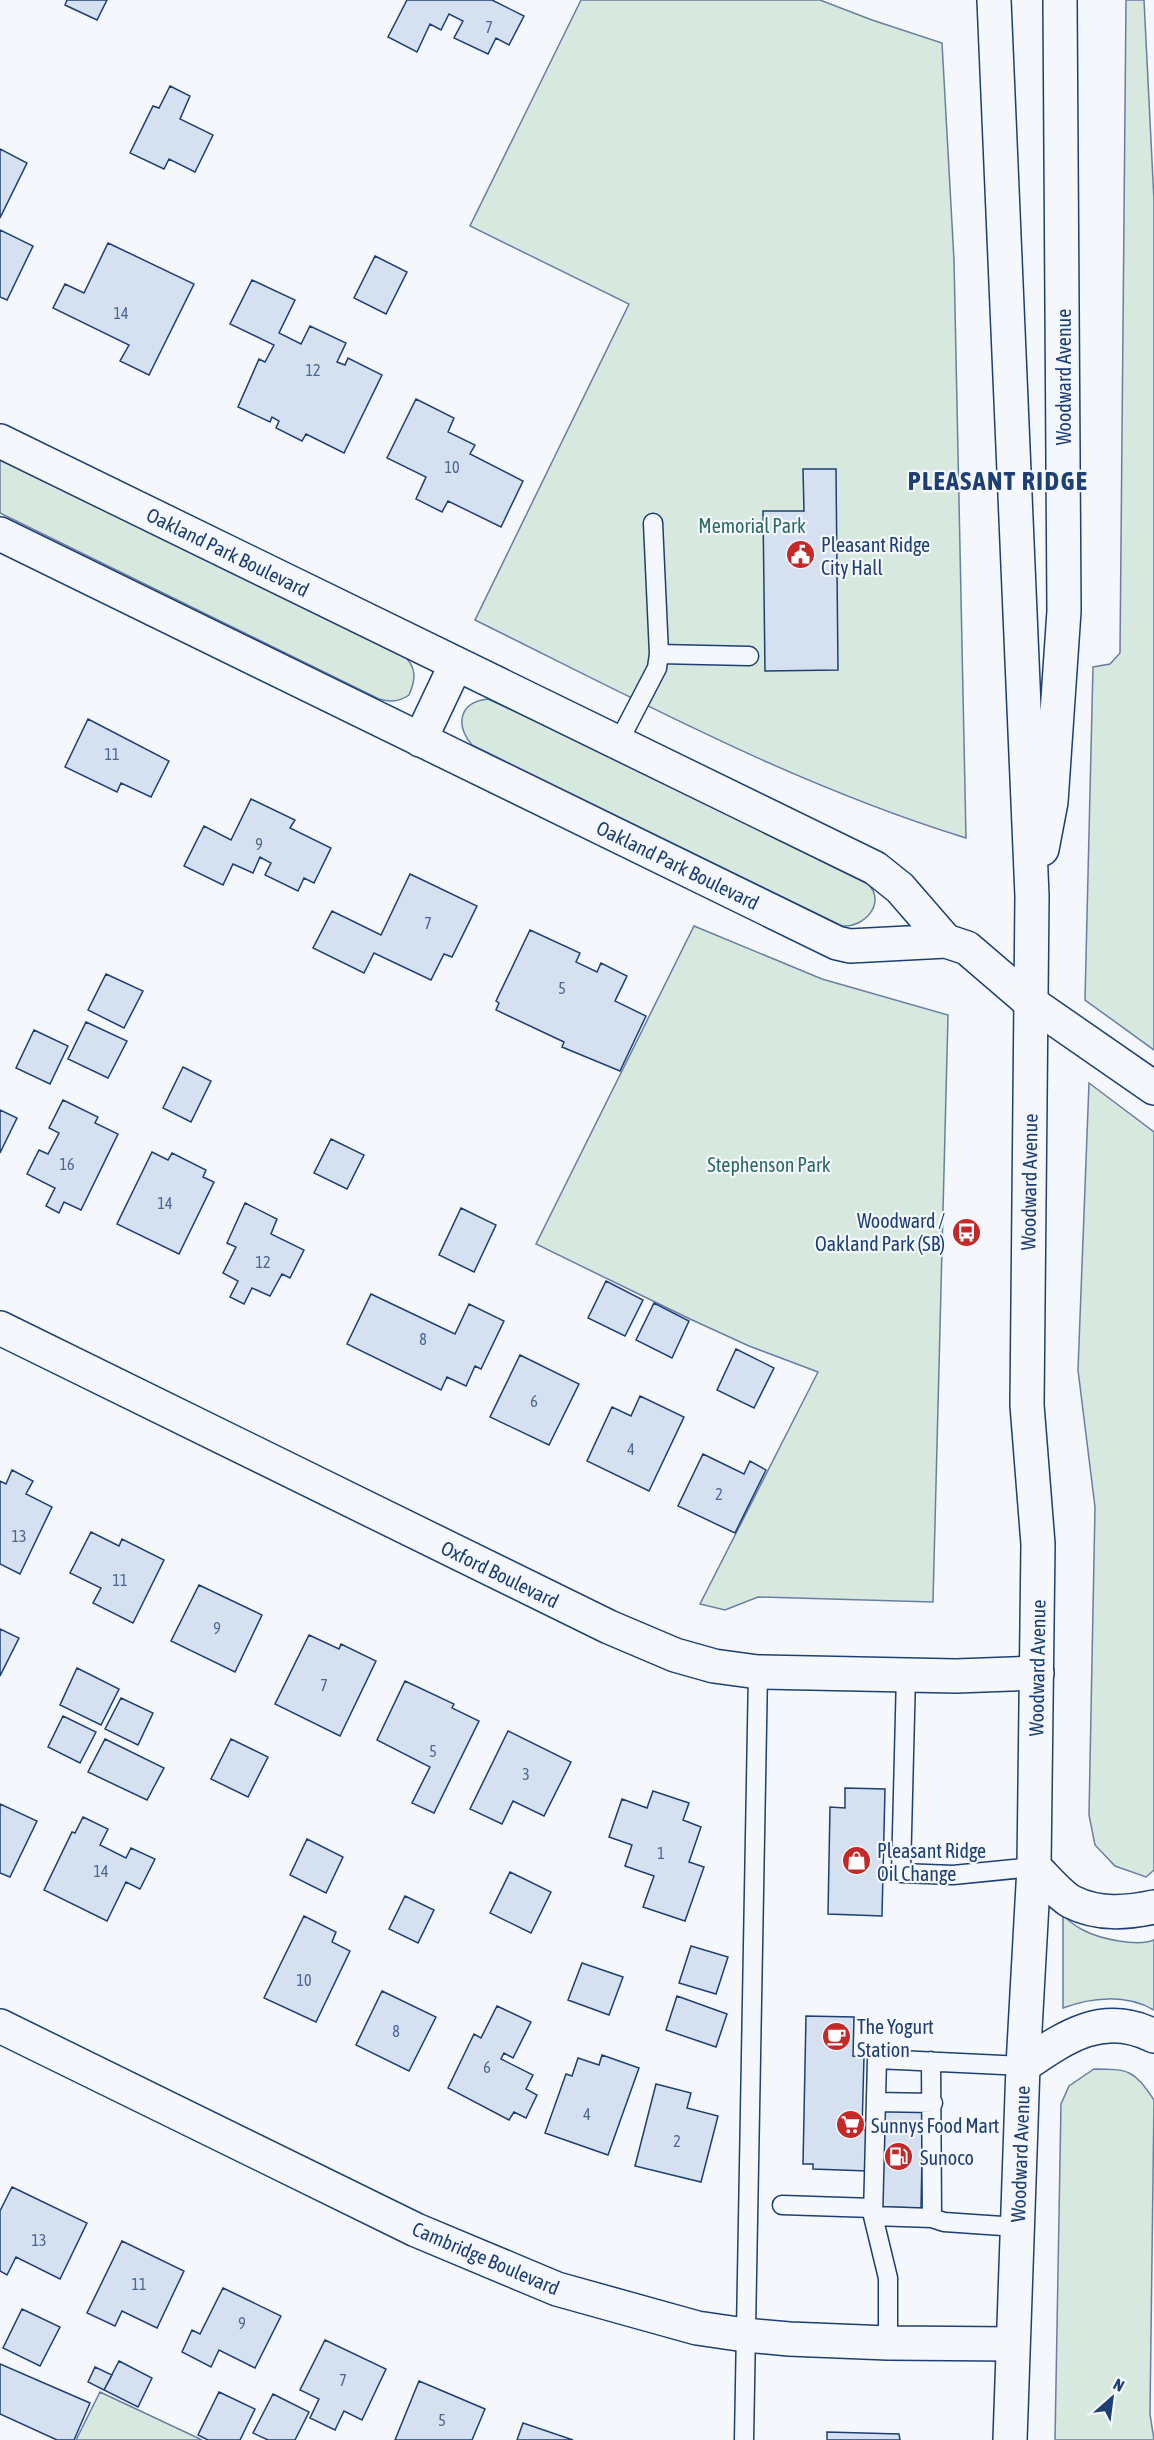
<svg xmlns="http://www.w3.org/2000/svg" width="1154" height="2440" font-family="'Asap Condensed',sans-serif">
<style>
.green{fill:#d7e8df;stroke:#687fa3;stroke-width:1.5}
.building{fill:#d5e0f0;stroke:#1d3f73;stroke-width:1.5}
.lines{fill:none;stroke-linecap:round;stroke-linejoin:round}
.service-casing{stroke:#1d3f73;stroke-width:21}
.minor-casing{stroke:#1d3f73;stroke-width:36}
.primary-casing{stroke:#1d3f73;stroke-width:36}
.service{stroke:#f4f7fb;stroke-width:18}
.minor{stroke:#f4f7fb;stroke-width:33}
.primary{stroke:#f4f7fb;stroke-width:33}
.labels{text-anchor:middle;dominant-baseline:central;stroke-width:4.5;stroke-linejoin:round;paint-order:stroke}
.number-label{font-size:16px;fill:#4b6792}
.street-label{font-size:20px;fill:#1d3f73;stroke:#f4f7fb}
.park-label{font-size:20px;fill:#2c6c60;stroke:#f4f7fb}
.poi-label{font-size:20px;fill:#1d3f73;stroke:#f4f7fb;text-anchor:start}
.district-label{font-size:26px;font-weight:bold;letter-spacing:1.5px;fill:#1d3f73;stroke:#f4f7fb}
</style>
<rect width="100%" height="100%" fill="#f4f7fb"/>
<path class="green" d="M581 0H820L872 20 942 43 954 260 966 838C794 785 635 699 475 620L629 304 470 226Z
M1126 0H1144L1154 201V1050L1085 1000 1093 667 1110 664 1120 653Z
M0 460 403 655C417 667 416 679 409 695 399 702 390 702 379 699L0 513Z
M488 699 585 744 868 884C887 903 864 928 842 926L472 745C455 725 459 702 488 699Z
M694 926 822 979 948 1015 933 1602 758 1597 725 1610 700 1604 818 1372 749 1346 690 1319 536 1244Z
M1089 1083 1154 1132V1870L1146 1877 1115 1866 1095 1845 1089 1815 1095 1507 1078 1370Z
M1063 1916C1070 1921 1076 1927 1083 1930 1100 1939 1137 1947 1154 1940V2010C1126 1994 1091 1997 1063 2008Z
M1094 2069C1129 2069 1134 2070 1154 2100L1150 2414 1154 2440H1055L1061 2104 1069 2086Z
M100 2392 202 2440H76Z"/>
<path class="building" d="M67 0H107L97 20 65 5Z
M407 0H492L524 16 509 45 496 38 488 54 454 38 463 21 449 14 441 30 430 24 417 52 388 37Z
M170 86 190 96 180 119 213 135 195 172 169 159 164 169 130 153 153 106 159 108Z
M0 149 27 163 0 218Z
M0 230 33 246 7 300 0 297Z
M108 243 194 284 149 375 120 361 129 345 53 308 65 284 84 293Z
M375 256 407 272 386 314 354 298Z
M252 280 295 300 279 333 301 344 310 326 346 343 337 362 345 365 348 358 382 375 344 453 306 434 302 441 276 428 279 421 272 417 270 422 238 407 259 359 265 362 274 345 230 324Z
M416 399 454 418 448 432 475 445 470 454 523 481 501 527 448 501 442 512 416 499 426 477 387 458Z
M803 469H836L838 670 765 671 763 511H804Z
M88 719 169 761 151 797 121 783 117 792 65 767Z
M251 799 295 820 290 828 331 848 314 883 304 878 298 891 265 875 271 863 260 857 253 873 233 864 223 885 184 866 204 826 231 840Z
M410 874 477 906 452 957 444 954 431 980 374 953 364 973 313 948 332 911 381 935Z
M530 930 580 953 576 962 597 972 601 963 627 976 615 1001 646 1016 620 1071 562 1047 564 1042 496 1010 499 1003 496 1001Z
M106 974 143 991 124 1028 88 1010Z
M86 1022 127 1041 108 1078 68 1059Z
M34 1030 68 1046 50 1084 16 1068Z
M183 1067 211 1081 191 1122 163 1108Z
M63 1100 98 1117 95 1123 118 1134 81 1210 64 1202 59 1213 46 1206 55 1188 27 1174 39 1150 48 1154 59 1133 49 1128Z
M0 1110 17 1118 0 1153Z
M331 1139 364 1155 347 1189 314 1173Z
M152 1152 168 1160 172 1153 206 1170 203 1177 214 1182 179 1254 117 1224Z
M245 1203 277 1219 271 1234 304 1250 290 1278 282 1274 270 1296 252 1288 244 1304 230 1297 238 1281 223 1273 236 1247 227 1243Z
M461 1208 496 1225 474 1272 439 1255Z
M606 1281 643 1300 625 1336 588 1318Z
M371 1294 455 1334 469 1304 504 1321 481 1369 475 1366 466 1386 447 1377 441 1390 347 1344Z
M654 1303 689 1321 672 1358 636 1340Z
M736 1349 774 1368 754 1408 717 1390Z
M520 1355 579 1384 549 1445 490 1417Z
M640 1396 684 1417 649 1491 587 1461 612 1407 631 1416Z
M703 1454 744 1474 750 1461 766 1470 735 1533 678 1506Z
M12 1470 33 1481 26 1494 52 1507 20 1574 0 1564V1481L6 1484Z
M91 1532 119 1546 122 1539 164 1560 133 1623 93 1603 101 1588 70 1573Z
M199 1585 262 1615 235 1672 171 1641Z
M0 1629 19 1638 0 1676Z
M309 1635 339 1649 341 1644 376 1661 340 1736 275 1704Z
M77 1668 119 1689 101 1725 60 1705Z
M405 1681 454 1704 452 1708 479 1721 434 1813 412 1803 430 1767 377 1740Z
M121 1698 153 1713 138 1745 105 1729Z
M63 1716 96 1732 80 1763 48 1747Z
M508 1731 571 1762 544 1816 513 1801 502 1824 470 1809Z
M105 1739 164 1768 147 1800 88 1772Z
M231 1739 268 1757 248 1797 211 1779Z
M845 1788 885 1789 882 1916 828 1914 830 1807 845 1808Z
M653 1791 689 1803 683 1820 701 1827 689 1862 704 1867 685 1921 643 1907 654 1876 625 1866 632 1845 609 1837 622 1799 647 1808Z
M0 1804 37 1821 10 1877 0 1873Z
M83 1817 108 1829 100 1845 126 1858 131 1848 155 1859 140 1889 126 1882 107 1921 44 1890 72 1832 75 1833Z
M307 1839 343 1857 326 1893 290 1875Z
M510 1872 551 1892 531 1933 490 1913Z
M405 1896 434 1910 418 1943 389 1929Z
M304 1916 336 1932 332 1942 350 1951 316 2022 264 1998Z
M691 1946 728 1957 716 1994 679 1983Z
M582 1963 623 1977 609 2015 568 2000Z
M382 1991 436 2017 409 2071 356 2045Z
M677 1996 727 2014 716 2047 666 2030Z
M497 2006 531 2022 513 2058 504 2053 501 2059 533 2075 526 2089 537 2095 526 2118 514 2112 509 2120 448 2088 474 2034 481 2038Z
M806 2016 854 2017 853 2056 864 2057 862 2130H868L867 2171 813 2169V2164H803Z
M602 2055 639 2068 608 2155 545 2133 566 2074 572 2076 578 2058 599 2065Z
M656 2084 691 2093 687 2108 718 2116 701 2182 635 2166Z
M878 2107H923L921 2208 876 2207Z
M12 2187 87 2223 60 2279 16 2257 7 2275 0 2271V2211Z
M122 2241 184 2271 157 2328 122 2311 115 2326 87 2313Z
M223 2288 281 2316 255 2368 219 2350 211 2367 182 2352 192 2330 200 2334Z
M22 2309 60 2327 40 2366 3 2348Z
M325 2340 386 2369 362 2420 344 2411 335 2430 310 2418 319 2399 300 2390Z
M119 2361 152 2378 138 2407 104 2390Z
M0 2364 90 2403 74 2440H57L0 2414Z
M95 2367 112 2375 104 2390 88 2382Z
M419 2381 485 2409 472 2440H395Z
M219 2392 255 2409 240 2440H208L198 2435Z
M273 2394 309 2412 295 2440H268L253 2433Z
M523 2423 573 2440H517Z
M827 2432 899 2434 900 2440H827Z"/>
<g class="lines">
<defs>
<path id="service" d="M653 523 659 654
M618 743 657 668 659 654 749 656
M906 1675 901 1873 953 1875 1034 1867
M931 2061 932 2218 944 2222 1017 2227
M876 2102 933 2103
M782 2205 873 2208
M873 2216 932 2218
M888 2343V2278L873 2216 877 2059 1023 2066
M744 2440 758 1672"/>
<path id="minor" d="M0 441 875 868 900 888 946 941
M0 534 837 943 850 946 946 941 967 948 1030 1002 1154 1088
M420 740 456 664
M0 1328 609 1627 675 1655 714 1666 758 1672 956 1676 1037 1673
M0 2026 416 2230 557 2289 697 2328 745 2335 789 2339 888 2343 1012 2344"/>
<path id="primary" d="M994 0 1032 896 1027 1405 1038 1544 1034 1867 1023 2066 1010 2440
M1042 849 1051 802 1064 611 1060 0
M1034 1867C1044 1876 1060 1896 1072 1902 1098 1915 1126 1913 1154 1907
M1023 2066C1065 2037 1103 2010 1154 2036"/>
</defs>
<use href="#service" class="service-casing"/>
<use href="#minor" class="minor-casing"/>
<use href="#primary" class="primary-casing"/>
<use href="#service" class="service"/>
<use href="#minor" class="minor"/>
<use href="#primary" class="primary"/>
</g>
<defs>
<symbol id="civic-disc" viewBox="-11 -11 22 22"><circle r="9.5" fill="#c62828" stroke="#f4f7fb"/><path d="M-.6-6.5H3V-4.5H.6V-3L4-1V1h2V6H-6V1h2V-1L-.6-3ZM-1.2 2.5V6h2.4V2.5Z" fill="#fff"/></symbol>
<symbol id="bus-disc" viewBox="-11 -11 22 22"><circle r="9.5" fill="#c62828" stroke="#f4f7fb"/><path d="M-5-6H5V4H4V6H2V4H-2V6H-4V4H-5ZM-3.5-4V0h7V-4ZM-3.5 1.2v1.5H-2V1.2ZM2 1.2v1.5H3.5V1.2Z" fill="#fff"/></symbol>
<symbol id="shop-disc" viewBox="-11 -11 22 22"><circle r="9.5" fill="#c62828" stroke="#f4f7fb"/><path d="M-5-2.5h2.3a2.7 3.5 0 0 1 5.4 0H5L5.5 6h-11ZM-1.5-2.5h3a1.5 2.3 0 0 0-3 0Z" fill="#fff"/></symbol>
<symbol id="cafe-disc" viewBox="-11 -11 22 22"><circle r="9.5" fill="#c62828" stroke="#f4f7fb"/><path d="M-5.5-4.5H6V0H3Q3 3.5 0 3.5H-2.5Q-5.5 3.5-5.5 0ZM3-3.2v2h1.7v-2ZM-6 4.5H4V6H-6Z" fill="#fff"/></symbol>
<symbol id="supermarket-disc" viewBox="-11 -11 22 22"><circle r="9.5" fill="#c62828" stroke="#f4f7fb"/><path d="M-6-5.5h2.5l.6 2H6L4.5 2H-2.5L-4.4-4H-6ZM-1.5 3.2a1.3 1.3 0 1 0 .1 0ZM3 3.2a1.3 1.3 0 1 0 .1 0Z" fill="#fff"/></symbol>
<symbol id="fuel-disc" viewBox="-11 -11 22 22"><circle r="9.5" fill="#c62828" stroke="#f4f7fb"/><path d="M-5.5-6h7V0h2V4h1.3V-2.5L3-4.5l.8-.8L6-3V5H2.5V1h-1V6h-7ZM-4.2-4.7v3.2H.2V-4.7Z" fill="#fff"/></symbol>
</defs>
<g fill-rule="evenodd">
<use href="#civic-disc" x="784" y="538" width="33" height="33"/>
<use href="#bus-disc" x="950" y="1216" width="33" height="33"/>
<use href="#shop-disc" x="840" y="1844" width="33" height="33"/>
<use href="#cafe-disc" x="820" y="2020" width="33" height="33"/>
<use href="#supermarket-disc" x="834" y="2108" width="33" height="33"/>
<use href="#fuel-disc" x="882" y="2140" width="33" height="33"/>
</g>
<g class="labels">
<g class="number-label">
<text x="489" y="27">7</text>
<text x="121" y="313">14</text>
<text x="313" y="370">12</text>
<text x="452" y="467">10</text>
<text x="112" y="754">11</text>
<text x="259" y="844">9</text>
<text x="428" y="923">7</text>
<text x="562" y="988">5</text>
<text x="67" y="1164">16</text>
<text x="165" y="1203">14</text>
<text x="263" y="1262">12</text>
<text x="423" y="1339">8</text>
<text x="534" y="1401">6</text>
<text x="631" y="1449">4</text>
<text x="719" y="1494">2</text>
<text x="19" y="1536">13</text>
<text x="120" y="1580">11</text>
<text x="217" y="1628">9</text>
<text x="324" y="1685">7</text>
<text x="433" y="1751">5</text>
<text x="526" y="1774">3</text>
<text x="661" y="1853">1</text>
<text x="101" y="1871">14</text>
<text x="304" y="1980">10</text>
<text x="396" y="2031">8</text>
<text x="487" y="2067">6</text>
<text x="587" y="2114">4</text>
<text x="677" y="2141">2</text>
<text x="39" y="2240">13</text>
<text x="139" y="2284">11</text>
<text x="242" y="2323">9</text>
<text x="343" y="2380">7</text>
<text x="442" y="2420">5</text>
</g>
<g class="street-label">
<text transform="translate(1063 377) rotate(-90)">Woodward Avenue</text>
<text transform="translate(228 552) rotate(26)">Oakland Park Boulevard</text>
<text transform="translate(678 865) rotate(26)">Oakland Park Boulevard</text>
<text transform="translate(1029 1182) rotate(-89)">Woodward Avenue</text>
<text transform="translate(500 1574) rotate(26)">Oxford Boulevard</text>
<text transform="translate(1037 1668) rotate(-89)">Woodward Avenue</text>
<text transform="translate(1020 2154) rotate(-88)">Woodward Avenue</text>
<text transform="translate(486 2258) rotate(23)">Cambridge Boulevard</text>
</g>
<g class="park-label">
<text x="752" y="525">Memorial Park</text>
<text x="769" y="1164">Stephenson Park</text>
</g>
<g class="poi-label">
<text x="821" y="544">Pleasant Ridge<tspan x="821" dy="23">City Hall</tspan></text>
<text x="945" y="1220" text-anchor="end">Woodward /<tspan x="945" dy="23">Oakland Park (SB)</tspan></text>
<text x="877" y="1850">Pleasant Ridge<tspan x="877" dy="23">Oil Change</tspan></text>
<text x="857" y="2026">The Yogurt<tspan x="857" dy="23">Station</tspan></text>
<text x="871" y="2125">Sunnys Food Mart</text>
<text x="920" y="2157">Sunoco</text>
</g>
<g class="district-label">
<text x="998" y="481">PLEASANT RIDGE</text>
</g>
</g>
<g transform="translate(1112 2398) rotate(28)" stroke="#f4f7fb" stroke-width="4.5" paint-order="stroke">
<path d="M0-4.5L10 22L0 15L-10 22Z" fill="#1d3f73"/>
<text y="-9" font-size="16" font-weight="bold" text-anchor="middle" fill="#1d3f73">N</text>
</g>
</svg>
